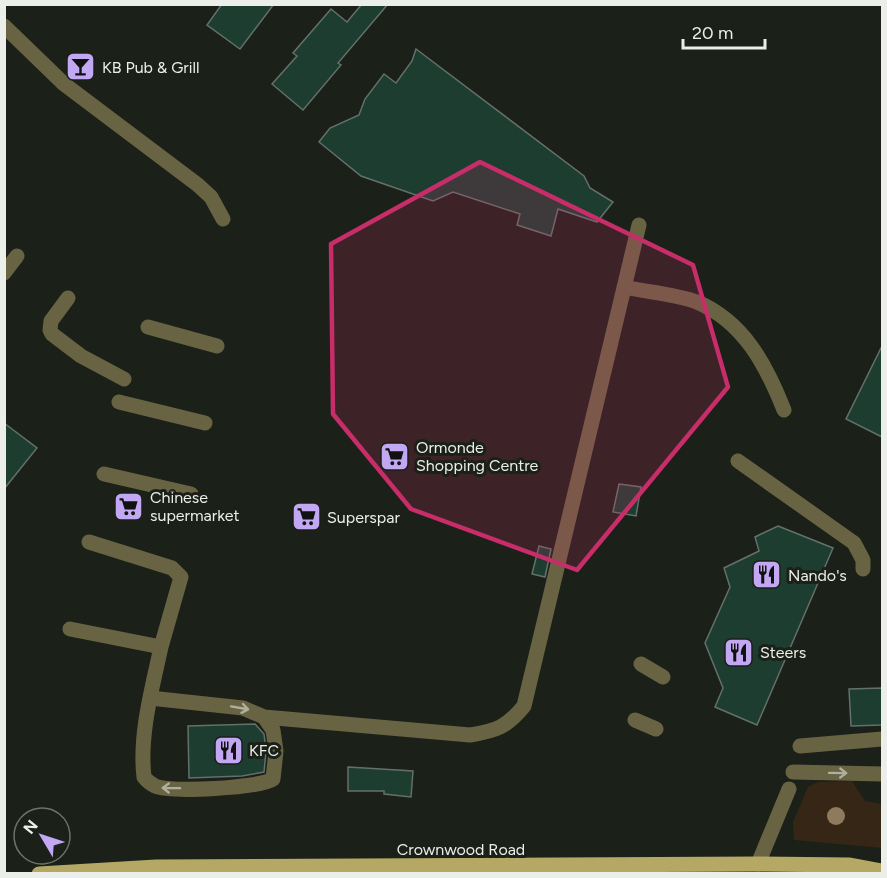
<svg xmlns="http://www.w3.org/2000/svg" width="887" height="878" font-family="Figtree,sans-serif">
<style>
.green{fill:#362616}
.building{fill:#1c3d30;stroke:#64706b;stroke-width:1.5}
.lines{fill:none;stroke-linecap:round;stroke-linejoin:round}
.minor{stroke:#686343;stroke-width:15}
.major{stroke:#b4a864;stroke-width:15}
.tree{fill:#907a5e}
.oneway{stroke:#b0af9e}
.marked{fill:#c62d69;fill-opacity:0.2;stroke:#c62d69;stroke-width:4.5;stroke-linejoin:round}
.labels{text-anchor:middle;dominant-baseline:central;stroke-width:6;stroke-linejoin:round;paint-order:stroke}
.poi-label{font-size:16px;fill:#ebeee9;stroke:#1b2018;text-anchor:start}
.street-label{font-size:16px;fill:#ebeee9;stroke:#1b2018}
</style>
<rect width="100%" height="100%" fill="#1b2018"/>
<path class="green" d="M852 781 865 801 882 804V848L794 840 793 822 808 787 818 782Z"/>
<path class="building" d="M222 4H274L240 49 207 25Z
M362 4H388L338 63 341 65 303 110 272 84 297 56 293 53 331 9 347 22Z
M416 49 584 176 590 188 613 202 597 222 558 209 551 236 517 225 520 214 453 192 433 201 361 176 319 142 330 128 359 115 365 99 384 74 396 83 412 61Z
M882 346V437L846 419Z
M4 423 37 448 4 489Z
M619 484 641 487 636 516 613 512Z
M778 526 833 548 757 725 715 707 723 688 705 643 730 587 724 568 759 551 755 537Z
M539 546 551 549 545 577 532 574Z
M882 688V725L851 726 849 689Z
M255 724 264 734 266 751 264 772 242 776 189 778 188 726Z
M348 767 413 771 411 797 384 794V791H348Z"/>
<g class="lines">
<path class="minor" d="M4 26 64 84 198 185 211 197 223 219
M4 273 17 256
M624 287C647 292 675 294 697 302 744 322 766 365 784 410
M68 298 51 321 50 330 52 334 81 356 124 379
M148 327 217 346
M119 402 205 423
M738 461 854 543 863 560V569
M104 474 191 494
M70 629 161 647 181 577 172 568 89 542
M641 664 663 677
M150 698 243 708 264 717 273 730 276 751 273 779C260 788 170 793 155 786 151 784 147 781 144 777 139 735 152 689 161 647
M264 717 470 735C496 731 507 727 524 706L639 225
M635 720 656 729
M800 746 882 739
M793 772 882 774
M758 864 789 789"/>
<path class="major" d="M39 874 156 867 758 864 850 865 882 871"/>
</g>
<circle class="tree" cx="836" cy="816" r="9"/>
<defs><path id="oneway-shaft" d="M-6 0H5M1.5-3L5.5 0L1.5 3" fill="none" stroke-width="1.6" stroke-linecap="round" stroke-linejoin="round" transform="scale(1.5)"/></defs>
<g class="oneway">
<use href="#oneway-shaft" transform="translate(240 708) rotate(10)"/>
<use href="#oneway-shaft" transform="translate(838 773) rotate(1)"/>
<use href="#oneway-shaft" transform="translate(171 788) rotate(-179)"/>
</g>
<path class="marked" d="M480 162 693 265 728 387 577 570 411 509 333 414 331 244Z"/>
<defs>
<symbol id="bar-square" viewBox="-11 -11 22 22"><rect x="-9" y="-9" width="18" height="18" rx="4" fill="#c2a8f2" stroke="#1b2018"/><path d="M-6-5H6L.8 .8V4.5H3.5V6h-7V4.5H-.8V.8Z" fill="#111"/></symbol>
<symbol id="supermarket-square" viewBox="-11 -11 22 22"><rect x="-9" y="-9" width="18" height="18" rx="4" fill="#c2a8f2" stroke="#1b2018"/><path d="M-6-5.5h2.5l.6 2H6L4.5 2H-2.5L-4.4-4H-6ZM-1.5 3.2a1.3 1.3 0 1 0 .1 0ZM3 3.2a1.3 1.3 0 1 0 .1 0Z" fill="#111"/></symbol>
<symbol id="restaurant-square" viewBox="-11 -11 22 22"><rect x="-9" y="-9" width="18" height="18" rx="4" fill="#c2a8f2" stroke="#1b2018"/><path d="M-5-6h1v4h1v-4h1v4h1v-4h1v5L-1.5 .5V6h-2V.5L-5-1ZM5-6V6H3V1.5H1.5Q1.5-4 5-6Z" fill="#111"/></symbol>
</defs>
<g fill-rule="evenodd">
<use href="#bar-square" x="64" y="50" width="33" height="33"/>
<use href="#supermarket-square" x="378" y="440" width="33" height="33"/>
<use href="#supermarket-square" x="112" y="490" width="33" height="33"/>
<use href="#supermarket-square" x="290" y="500" width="33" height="33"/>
<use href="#restaurant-square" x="750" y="558" width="33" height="33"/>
<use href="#restaurant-square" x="722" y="636" width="33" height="33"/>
<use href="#restaurant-square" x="212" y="734" width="33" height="33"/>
</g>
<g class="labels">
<g class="poi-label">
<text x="102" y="67">KB Pub &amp; Grill</text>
<text x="416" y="447">Ormonde<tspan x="416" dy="18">Shopping Centre</tspan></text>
<text x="150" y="497">Chinese<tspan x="150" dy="18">supermarket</tspan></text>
<text x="327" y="517">Superspar</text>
<text x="788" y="575">Nando's</text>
<text x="760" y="652">Steers</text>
<text x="249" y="750">KFC</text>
</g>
<g class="street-label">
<text x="461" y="849">Crownwood Road</text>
</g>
</g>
<rect width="887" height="878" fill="none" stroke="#ebeee9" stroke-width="12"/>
<g transform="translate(42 836) rotate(309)"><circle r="28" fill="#1b2018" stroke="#6e726c" stroke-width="1.5"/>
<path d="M0-4.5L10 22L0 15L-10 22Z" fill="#c2a8f2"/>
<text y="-9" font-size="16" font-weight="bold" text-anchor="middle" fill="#ebeee9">N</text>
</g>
<path d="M683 39v9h82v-9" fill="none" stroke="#ebeee9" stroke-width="3"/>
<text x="692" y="39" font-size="18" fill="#ebeee9" stroke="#1b2018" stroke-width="4.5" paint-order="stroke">20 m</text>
</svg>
